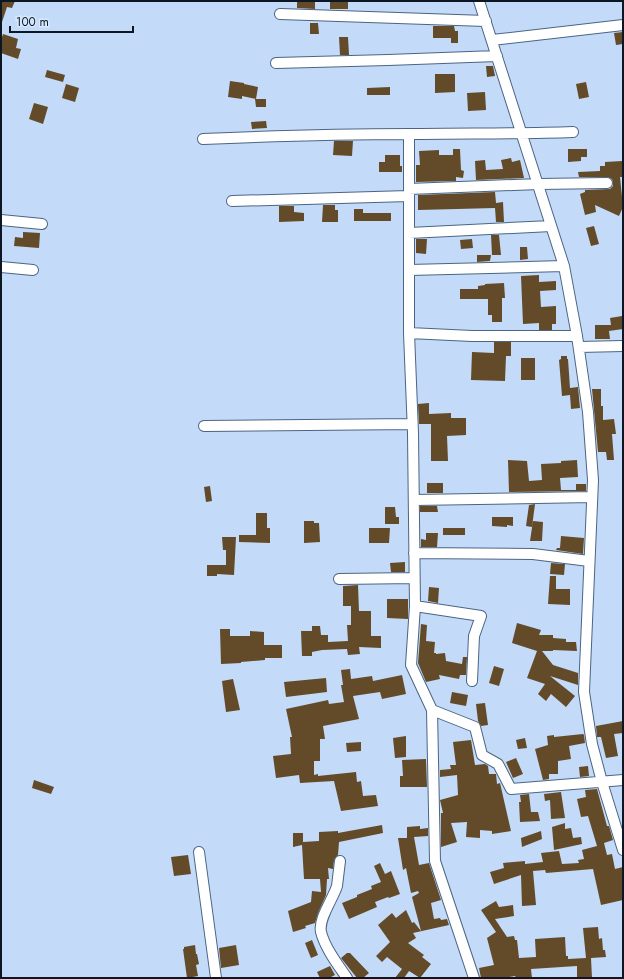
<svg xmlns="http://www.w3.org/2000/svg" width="624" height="979" font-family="Jost,sans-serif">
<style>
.building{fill:#634a29}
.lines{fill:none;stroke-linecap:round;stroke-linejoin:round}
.street-casing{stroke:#4a6583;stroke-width:12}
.street{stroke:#fff;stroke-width:10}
</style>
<rect width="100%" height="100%" fill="#c3dbf8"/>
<path class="building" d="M1 1H15L12 8 7 7 2 22Z
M297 1H315V9L297 8Z
M330 1H348V9H330Z
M310 23H318L319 34H310Z
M433 26H454L455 31H458V43H451V38H433Z
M623 32V44L616 45 614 33Z
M3 34 18 39 16 48 21 49 18 59 1 53V40Z
M339 37H348L349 55H340Z
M486 66H493L495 76 487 77Z
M47 70 65 75 63 82 45 77Z
M435 74H455V92L435 93Z
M230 81 244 83V84L258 87 256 99 242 96V99L228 97Z
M586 82 589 97 579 99 576 84Z
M66 84 79 88 75 102 62 98Z
M390 87V95H367V88Z
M485 92 486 110 468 111 467 93Z
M255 99H266V107H256Z
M34 103 48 107 43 124 29 119Z
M266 121 267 128 252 129 251 122Z
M334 141H353L352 156 333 155Z
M453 149H460L461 170 464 171 463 178 456 177V181L416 182V165H420L419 151 439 150V155H453Z
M568 149H587V157H581V161L568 162Z
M385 155H400V166H402V172H379V162H385Z
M511 158 512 162 520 160 524 178 476 180 475 161 485 160 486 170 503 169 501 160Z
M622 161 623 177H620L623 207 619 216 595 205 596 212 585 215 580 194 585 192V190L610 189 613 186V183L612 179 607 177H579L578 172 600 171V166H605V162Z
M495 192 496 203 503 202 504 222H496L495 208 418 210V195Z
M323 205H335V210H338V222H322Z
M279 206H294V212L304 213V221L279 222Z
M354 209H363V213H391V221H354Z
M594 226 599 244 591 246 586 228Z
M23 232 40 233 39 248 14 246 15 237 23 238Z
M491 235H499L501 255H492Z
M416 239H427L426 254 416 253Z
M472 239 473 248 461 249 460 240Z
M520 247H527L528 259 520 260Z
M477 255H491L490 261 477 262Z
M539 275V282L556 281V290L540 291 541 307 556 306V324H552V330H539V323L523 324 521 276Z
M504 283 505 298H502V322H492V315H488V299H460V289H478V286L485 285V284Z
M622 316 623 329 609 331 610 339H595V325H611L610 318Z
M494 342H511V356H506L505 381 471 380 472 352 494 353Z
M561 356H567V359H568L570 388 578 387 580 408 571 409 570 395 562 396 559 360 561 359Z
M521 358H535V380H521Z
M592 389H601V406H603V420L614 419 616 434H612L614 460H607L606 452H598Z
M429 403V414L451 413V418H466V435L447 436 448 461H431V424H419L418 404Z
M508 460 527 461 529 481 542 480 541 464 561 463V461L577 460 578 477 560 478 561 490H576V484H586V491L509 492Z
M427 483H443V493H427Z
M210 486 212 501 206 502 204 487Z
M535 504 532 527 526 526 529 505Z
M420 506H437L438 512H420Z
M385 507H395L396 517H399V524H385Z
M256 513H267V528H270V543L239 542V535H256Z
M492 517H513V526L507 525V527L492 526Z
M304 521H314V523H319L320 542 304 543Z
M533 521 543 522 542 541H530Z
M369 528H390L389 543H369Z
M443 528H465V535H443Z
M426 533H438L437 547H421V539L426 540Z
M561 536 584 538 583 554 556 550 557 548H560Z
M222 537H236L234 575 217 574V576H207V565H226V550H223Z
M405 562V572H391L390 563Z
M551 563 565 564 564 575 550 574Z
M550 576H556V589H570V605L548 604Z
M358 585 359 611H371V636H381V648L359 647 360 654 348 655 347 649 322 650 312 652V656H302L301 631H312V626H320L321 635H328V642L348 641 347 625H351V606H343V586Z
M429 587 439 588 438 603 428 601Z
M387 599H408V619L387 618Z
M517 623 541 630 539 635H553V638L566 639V642H576L577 651 553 650V651H542L553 665 578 673V685L550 676 575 696 566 707 551 694 546 701 538 694 545 684 527 678 537 651 512 643Z
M421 624 427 625 426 641 435 642 434 653H436V654L445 653 446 661 462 664 463 657H467L466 675H460L459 679 439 675 440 679 426 682 418 663Z
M220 629H230V636H250V631L264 632V645H282V658H265V660L241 662V663L221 664Z
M494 666 504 669 499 686 489 683Z
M350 669 351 679 372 676 373 681 402 675 406 694 382 699 380 692 353 696 359 719 323 726 325 739H320V761H314V775L318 774V776L356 772 357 782 361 781 363 796 376 795 378 806 341 811 334 781 300 783 299 775 276 778 273 756 291 754 290 737H292L286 709 328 700 329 704 344 702 341 685H343L341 670Z
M326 678 327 692 286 697 284 682Z
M233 679 240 710 226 712 222 681Z
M452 692 468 695 466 706 450 703Z
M485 703 488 725 481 726 478 721 476 704Z
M623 721V733L614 734 618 756 606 758 601 737H597L596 726Z
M583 734 584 735 585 743 569 746 571 759 558 761V774H549V779L543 780 535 749 548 745 547 736 554 735V737Z
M406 736V757L395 758 393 738Z
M525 738 527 748 518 749 516 740Z
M471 740 475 765 485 764 488 766 489 774H496L497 784 500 783 511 831 492 834V831L480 830V838L466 837 467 822 451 823 457 842 441 847V813H443L440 800 458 795 457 775 440 777V770L451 769 450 765H456L453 742Z
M361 742V751L347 752 346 743Z
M516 758 523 774 513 778 506 762Z
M426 759 427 787H400V776H403L402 760Z
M588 766 589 776 580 777 579 767Z
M34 780 54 787 51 794 32 788Z
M597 789 607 826H609L613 840 604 843 607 855 612 854 615 869 623 867V900L601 905 593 869 546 873 545 870 533 871 536 905 522 906 521 875 494 884 490 872 504 868 503 863 525 861V864L543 862 541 853 559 851 562 864 579 863 578 860 584 859 582 850 597 846 588 816 581 817 577 799 586 797 585 790Z
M561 792 565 818 551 819 550 800 545 801 544 794Z
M529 794 531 812H538L540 821 520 822 519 802H521L520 795Z
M565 823V829L571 828 573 838 581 837 582 844 554 850 552 827Z
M382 825 383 833 339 842 338 855 334 860 333 869 328 868 329 879H327L326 895 318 913 315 923 305 926 306 928 293 932 288 911 311 902 312 891 321 892 320 879H304L302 845 293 847V833H303V842L319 841V832L338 831V833Z
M420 826V829L428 828V836L414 837 419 865 429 863 441 900 431 903 434 919 440 918 441 920 447 919 449 925 413 933 416 938 408 943 424 955 422 957 431 964 420 978 409 971 404 978H395L402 969 387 957 382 962 376 956 390 942 378 925 392 913 396 918 406 910 412 923 414 922 421 931 412 897 419 893 418 891 411 893 406 868 403 870 398 838H407V827Z
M541 831 542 839 522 847 521 838Z
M188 855 191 874 174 876 171 857Z
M380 863 385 874 391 871 400 894 389 898 388 897 375 902 377 907 349 919 342 903 357 897V895L372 889 371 886 381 882 374 866Z
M496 901 499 907 513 905 514 916 495 919 507 937 514 936 515 940H517L519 958 536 957 535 939 565 937 566 956H568V959L586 958 583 928 598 927 599 939 602 938 603 950H605L606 957 591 958 592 978H577V966L531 969 532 978H516L515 976 503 978H481L479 968 494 965 487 938 496 932 481 910Z
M312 940 318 955 311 958 305 943Z
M195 945 196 954H197L199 964 196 965 198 976 187 978 183 949H184V947Z
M236 945 239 965 221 968 219 948Z
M347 953H350L369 973 363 978H357L341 958Z
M330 966 335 975 329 978H320L317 972Z"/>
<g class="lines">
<defs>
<path id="street" d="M479 1 564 266 577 336 588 412 593 480 584 692 592 744 602 782 623 850
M280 14 486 21
M492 40 623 25
M276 63 388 60 497 56
M409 134V333L413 433 415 606 411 665 432 710 475 727 482 755 498 764 511 789 623 780
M203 139C272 136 340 134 409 134 464 133 518 134 573 132
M409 189 539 184 607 183
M232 201 409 196
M1 220 42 224
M409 233 551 226
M1 267 33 270
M409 270 564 266
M409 333 472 336H577
M579 347 623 346
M204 426 412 424
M414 500 592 497
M414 553 533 554 589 561
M339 579 414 578
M415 606 481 616 474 636 472 681
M432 710 435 861 474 978
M199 852 216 978
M340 861C339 869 338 878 337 886 333 899 318 919 321 932 325 948 338 965 347 978"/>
</defs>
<use href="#street" class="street-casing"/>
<use href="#street" class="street"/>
</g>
<rect width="624" height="979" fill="none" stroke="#0c1723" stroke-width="4"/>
<path d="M10 26v6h123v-6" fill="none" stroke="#0c1723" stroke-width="2"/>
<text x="16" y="26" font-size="12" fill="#0c1723" stroke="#d6e8fd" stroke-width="3" paint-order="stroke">100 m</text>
</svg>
